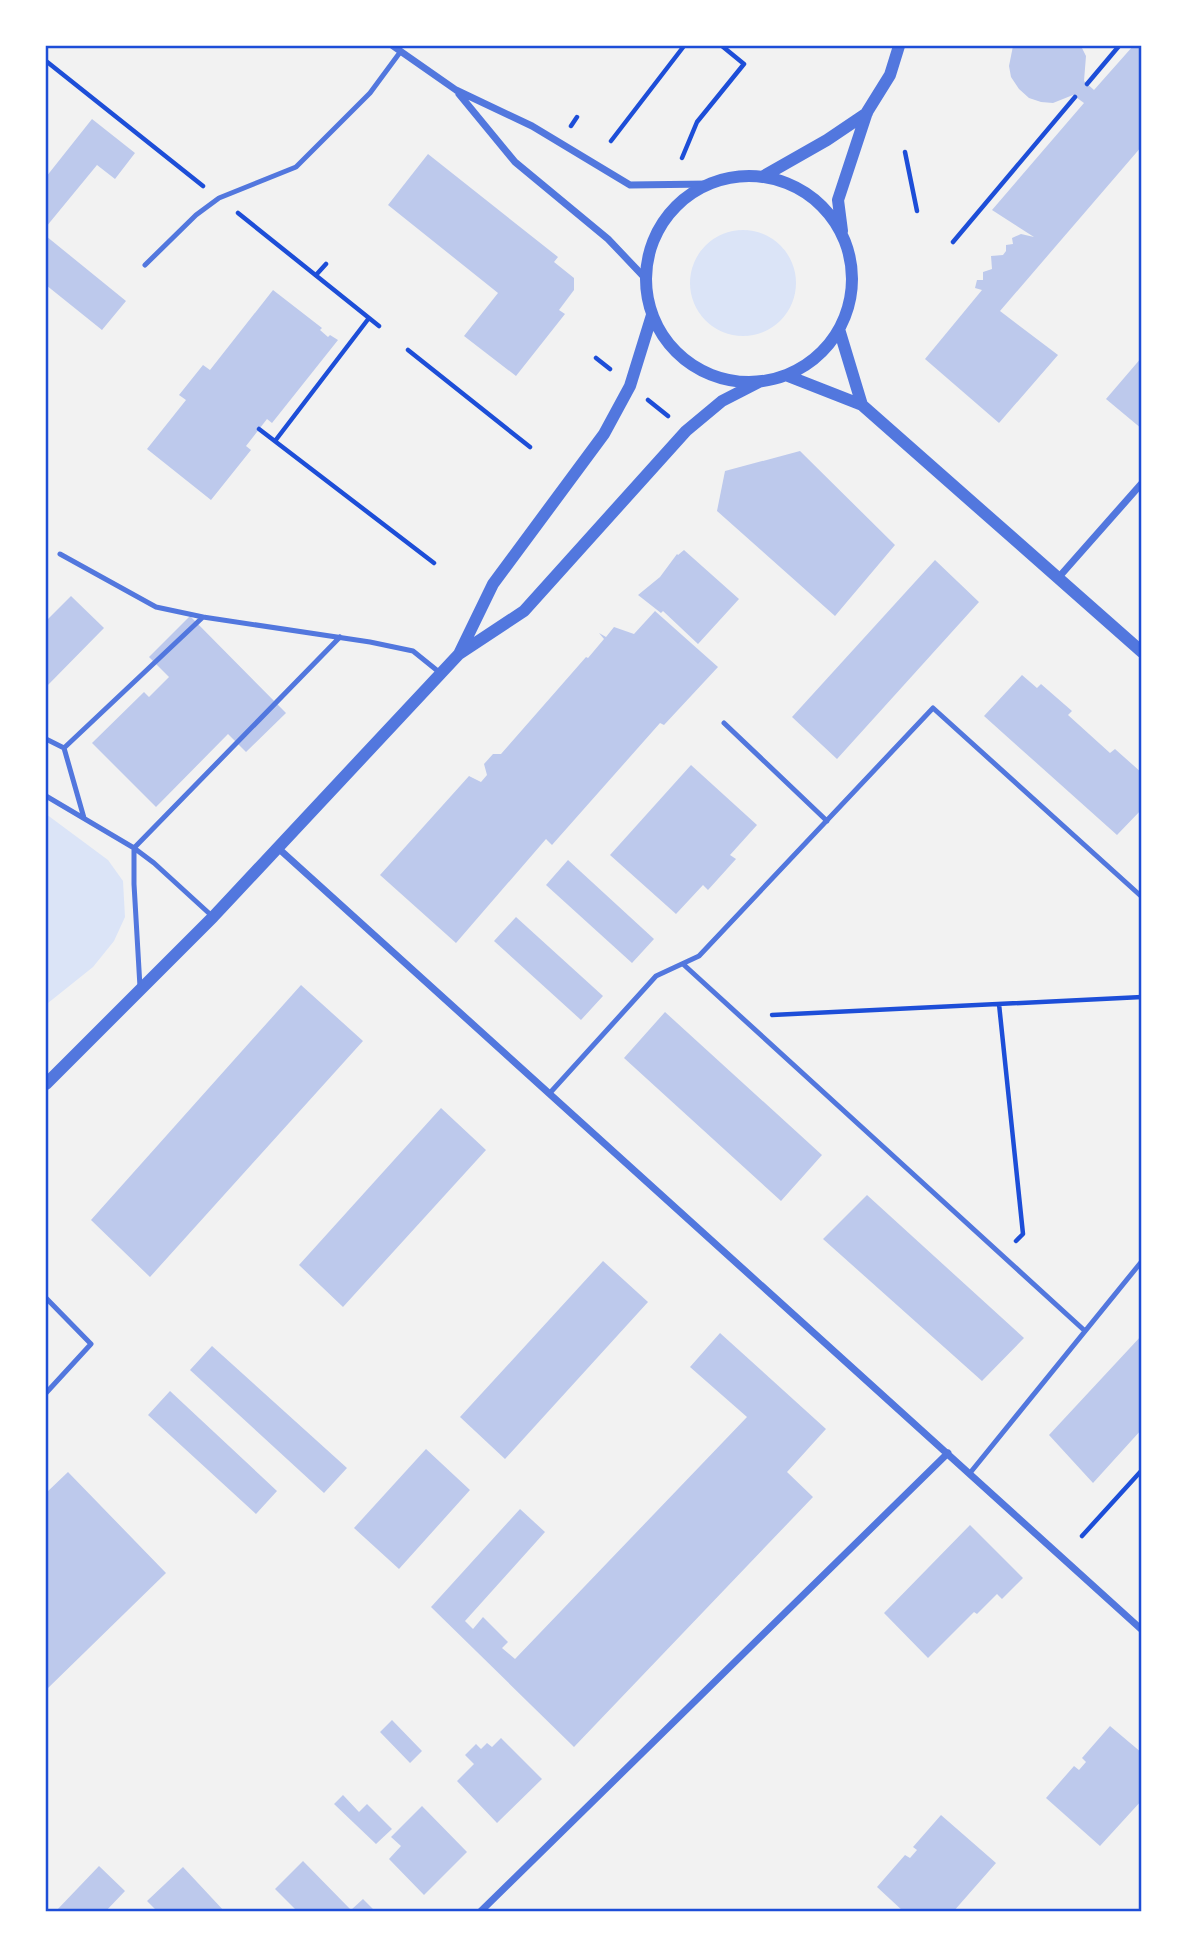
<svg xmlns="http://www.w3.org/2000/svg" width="1187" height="1957" font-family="'Fira Sans',sans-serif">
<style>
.green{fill:#dbe4f7}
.building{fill:#bdc9ec}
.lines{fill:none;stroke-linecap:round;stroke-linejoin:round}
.path{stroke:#1d4ed8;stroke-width:4.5}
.service{stroke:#5277de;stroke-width:5}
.minor{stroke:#5277de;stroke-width:7}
.tertiary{stroke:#5277de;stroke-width:12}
.neatline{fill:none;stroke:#1d4ed8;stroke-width:2.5}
</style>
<rect width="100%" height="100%" fill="#f2f2f2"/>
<path class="green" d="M690 283a53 53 0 1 1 106 0a53 53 0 1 1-106 0Z
M46 814 108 860 123 881 125 917 114 941 93 967 48 1003 46 1000Z"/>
<path class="building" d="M1013 46H1081L1086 56 1084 81 1094 90 1133 46H1142V146L1000 311 1058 355 999 423 925 359 982 290 975 288 977 280H983V272L992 269 991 256 1003 255 1006 251V245L1013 244 1012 238 1021 234 1034 237 992 210 1084 103 1073 95 1053 103 1041 102 1029 98 1019 89 1011 77 1009 66Z
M92 119 135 153 115 179 97 165 46 227V177Z
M428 154 558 257 554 262 574 278V290L559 310 565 314 516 376 464 336 498 293 388 205Z
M46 236 126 301 102 330 46 285Z
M273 290 322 328 320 330 328 337 330 335 338 340 272 423 267 419 246 446 251 450 211 500 147 449 186 400 179 395 203 365 210 370Z
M1142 357V429L1106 399Z
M800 451 895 545 835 616 717 511 725 471Z
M684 550 739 599 698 644 663 611 661 613 638 595 660 577 677 554 678 555Z
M935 560 979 602 837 759 792 717Z
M71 596 104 628 46 687V621Z
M655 611 718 667 664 725 660 723 552 845 546 839 456 943 380 875 469 776 481 782 487 775 484 764 493 754H501L586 657 588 658 604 639 599 633 606 637 614 627 634 634Z
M190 616 286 713 246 752 228 734 156 807 92 743 144 692 149 697 169 677 149 657Z
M1022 675 1037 688 1041 684 1072 711 1068 715 1110 753 1115 749 1142 773V809L1117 835 984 716Z
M691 765 757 825 730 855 736 859 708 890 703 885 676 914 610 855Z
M568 860 654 939 632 963 546 885Z
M516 917 603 996 581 1020 494 941Z
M301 985 363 1041 150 1277 91 1220Z
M665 1012 822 1155 781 1201 624 1058Z
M441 1108 486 1150 343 1307 299 1265Z
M867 1195 1024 1338 982 1381 823 1239Z
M603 1261 648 1302 505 1459 460 1417Z
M720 1333 826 1429 787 1472 813 1497 574 1747 431 1607 520 1509 545 1532 465 1621 473 1629 483 1617 508 1642 502 1648 515 1659 747 1417 690 1367Z
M1142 1335V1429L1093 1483 1049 1435Z
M212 1346 347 1468 324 1493 190 1370Z
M170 1391 277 1491 256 1514 148 1415Z
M426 1449 470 1490 399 1569 354 1528Z
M68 1472 166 1573 46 1690V1493Z
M970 1525 1023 1578 1002 1599 997 1594 977 1614 974 1612 928 1658 884 1613Z
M392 1720 422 1751 410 1763 380 1732Z
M1110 1726 1142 1753V1800L1100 1846 1046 1798 1074 1766 1079 1770 1086 1762 1082 1758Z
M501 1738 542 1779 497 1823 457 1781 474 1764 465 1755 476 1744 481 1749 487 1743 492 1747Z
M343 1795 359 1812 367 1804 392 1829 376 1844 334 1804Z
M422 1806 467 1852 424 1895 389 1859 401 1846 391 1837Z
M941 1815 996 1863 953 1912H904L877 1887 905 1855 910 1858 917 1850 913 1847Z
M303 1861 351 1910 363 1899 376 1912H298L275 1889Z
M99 1866 125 1891 105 1912H55Z
M183 1867 225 1912H158L147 1901Z"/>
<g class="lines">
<path class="path" d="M46 61 203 186
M1087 84 1119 46
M571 126 577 117
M611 141 684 46
M905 152 917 211
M682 158 697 122 744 64 722 46
M238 213 379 326
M953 242 1075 97
M316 275 326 264
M408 350 530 447
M596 358 610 369
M648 400 668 416
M259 429 434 563
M275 441 369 318
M999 1004 1023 1234 1016 1241
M772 1015 1142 997
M1082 1536 1142 1470"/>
<path class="service" d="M145 265 196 215 219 198 296 167 370 93 401 51
M60 554 156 607 203 617
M724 723 827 821
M46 739 64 748
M46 796 134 848 154 863 212 916
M84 818 64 748 203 617 370 642 413 651 439 672
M683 964 1085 1331
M140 987 134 884V848L340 637
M549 1094 656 976 699 956 933 708 1142 897
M46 1298 91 1344 46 1393
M970 1473 1142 1261"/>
<path class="minor" d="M393 46 456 90 532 126 630 185 709 184
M459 94 515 162 608 239 646 279
M1059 577 1142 483
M278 848 1142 1630
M480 1912 948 1453"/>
<path class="tertiary" d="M646 279a103 103 0 1 1 206 0a103 103 0 1 1-206 0Z
M762 177 827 140 867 113
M842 231 838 200 867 112 890 75 899 46
M839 329 862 405
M788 376 862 405 1142 652
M459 654 493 584 604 434 630 386 652 315
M46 1084 213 917 459 654 524 611 686 431 722 401 759 382"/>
</g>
<rect width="1187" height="1957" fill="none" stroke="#ffffff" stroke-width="94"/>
<rect x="47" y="47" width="1093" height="1863" class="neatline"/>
</svg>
